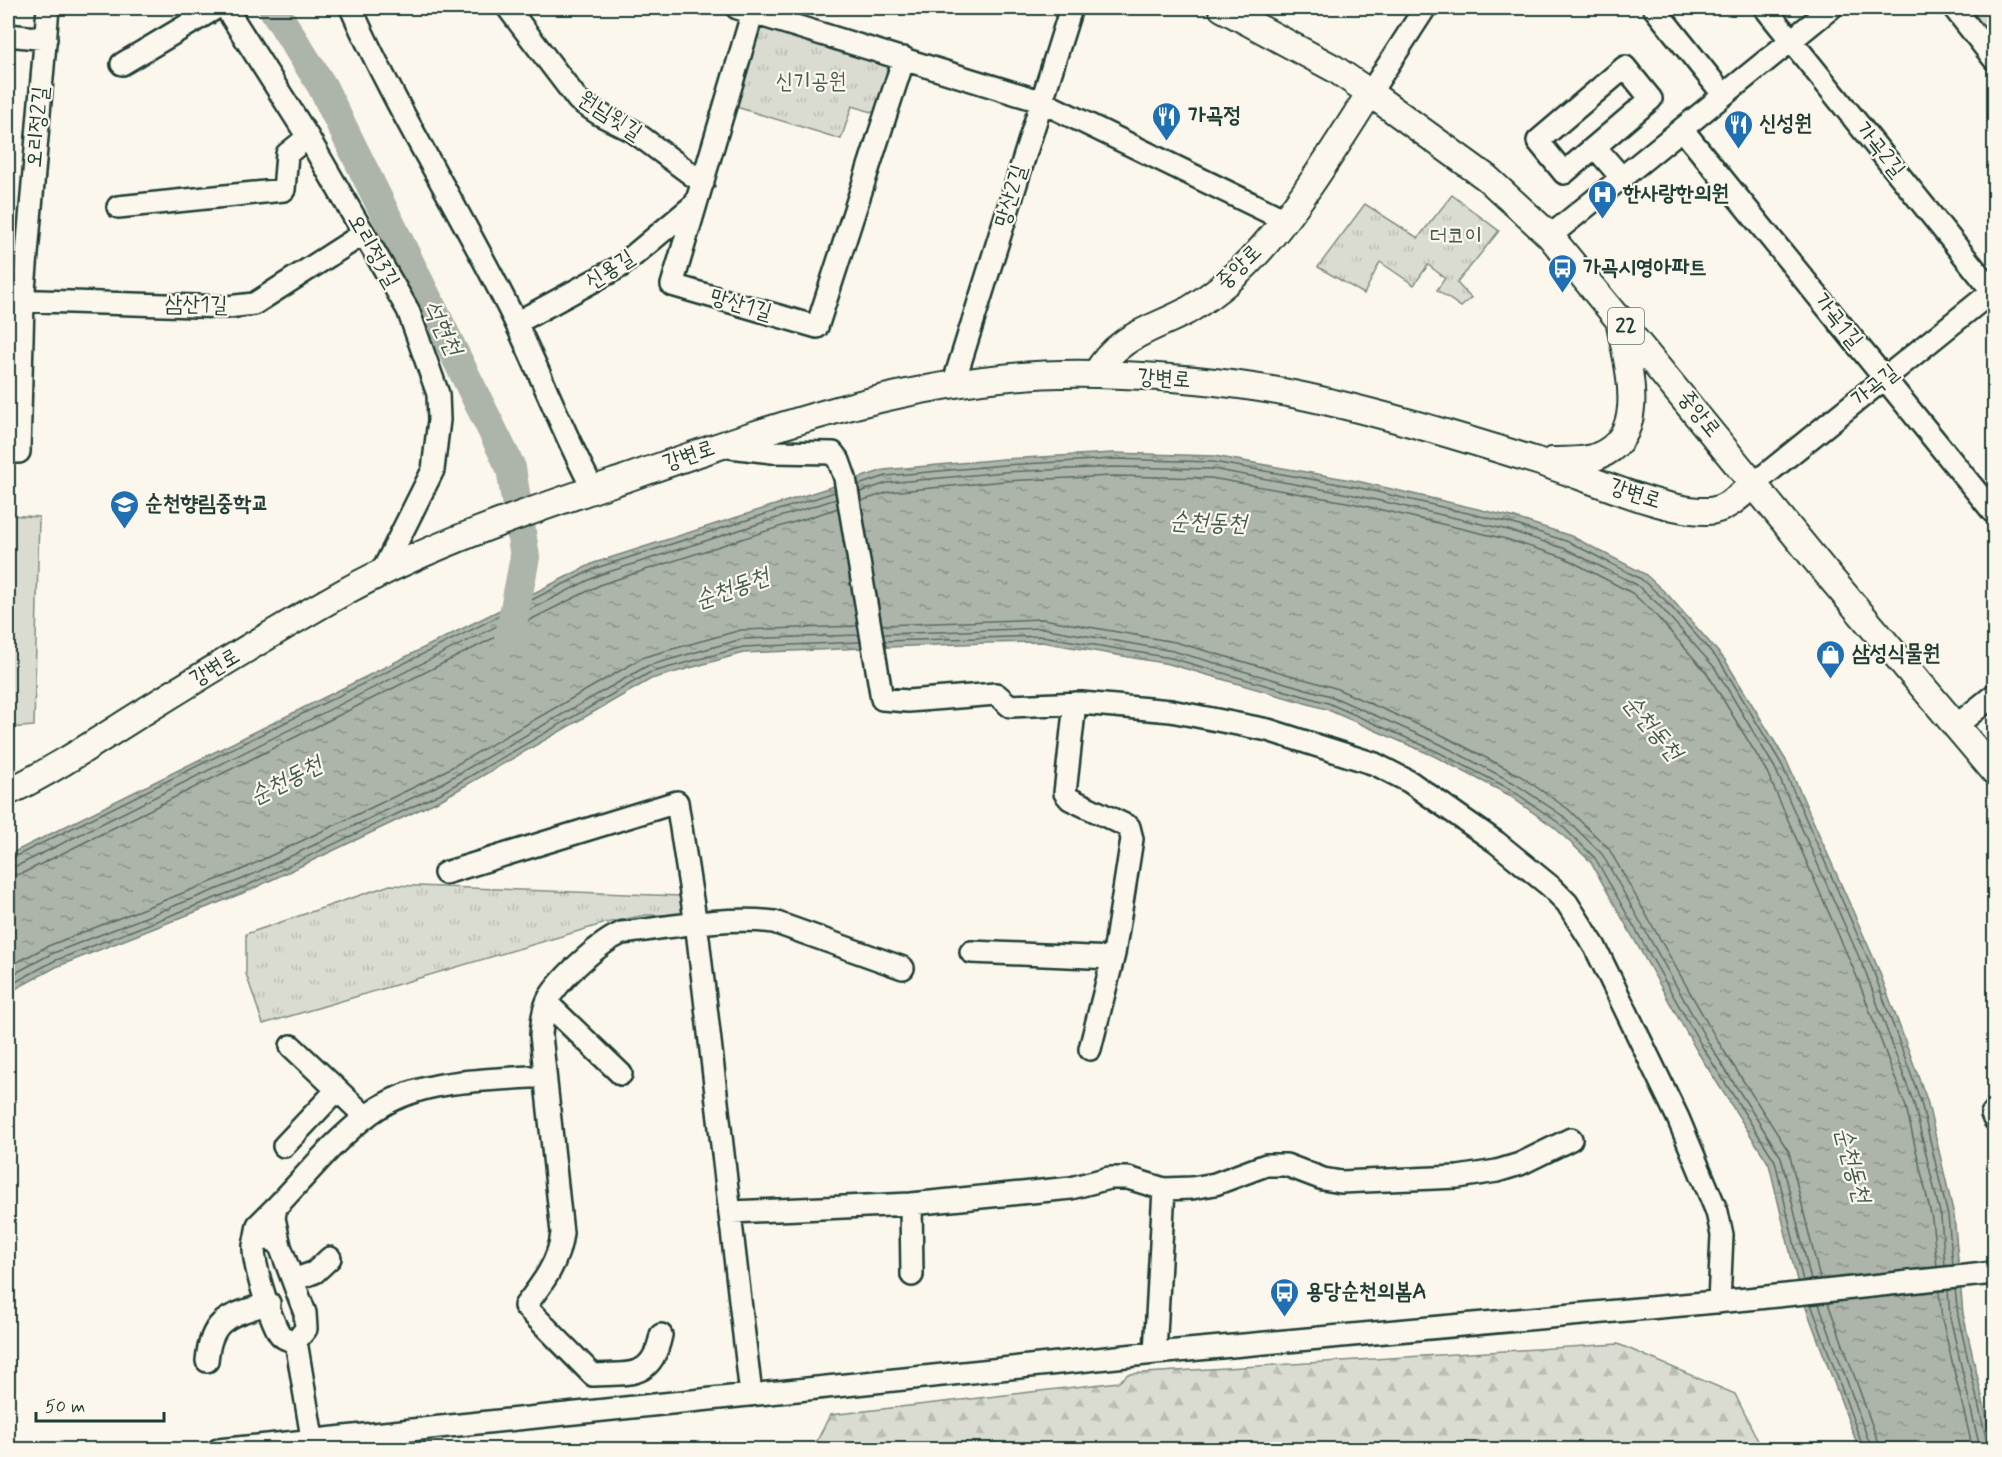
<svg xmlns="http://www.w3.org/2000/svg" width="2002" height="1457" font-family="Mynerve,'Poor Story',sans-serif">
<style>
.grass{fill:url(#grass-tufts);stroke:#7d8c82;stroke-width:1.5}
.forest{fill:url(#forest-firs);stroke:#7d8c82;stroke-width:1.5}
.pitch{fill:#dbdcd1;stroke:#7d8c82;stroke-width:1.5}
.water{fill:url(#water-ripples);stroke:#74847b;stroke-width:1.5}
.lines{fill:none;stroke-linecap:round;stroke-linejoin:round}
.shore{stroke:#586d63;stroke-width:1.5}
.river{stroke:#adb4aa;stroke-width:30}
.minor-casing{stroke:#1f3d34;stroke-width:26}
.major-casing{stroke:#1f3d34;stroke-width:30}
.minor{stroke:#fbf7ec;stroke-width:21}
.major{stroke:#fbf7ec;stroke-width:26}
.labels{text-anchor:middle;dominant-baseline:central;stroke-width:4.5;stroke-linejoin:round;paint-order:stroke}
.shield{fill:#fbf7ec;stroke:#61756b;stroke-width:1.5}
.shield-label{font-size:21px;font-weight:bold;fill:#1f3d34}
.park-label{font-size:22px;fill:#455d53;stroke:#fbf7ec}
.street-label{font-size:22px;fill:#1f3d34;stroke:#fbf7ec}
.poi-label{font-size:22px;font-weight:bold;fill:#1f3d34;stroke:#fbf7ec;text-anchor:start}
.water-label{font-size:24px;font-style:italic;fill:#425b52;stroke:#fbf7ec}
</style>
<defs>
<pattern id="grass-tufts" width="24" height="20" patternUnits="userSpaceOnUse" patternTransform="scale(1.5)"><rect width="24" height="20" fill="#dbdcd1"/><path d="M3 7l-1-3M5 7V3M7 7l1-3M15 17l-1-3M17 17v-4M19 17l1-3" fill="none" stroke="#bcbeb4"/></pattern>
<pattern id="forest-firs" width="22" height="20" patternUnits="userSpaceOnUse" patternTransform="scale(1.5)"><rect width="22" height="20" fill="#dbdcd1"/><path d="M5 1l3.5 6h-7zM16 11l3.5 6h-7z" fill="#bcbeb4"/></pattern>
<pattern id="water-ripples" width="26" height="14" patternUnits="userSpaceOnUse" patternTransform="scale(1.5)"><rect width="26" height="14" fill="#adb4aa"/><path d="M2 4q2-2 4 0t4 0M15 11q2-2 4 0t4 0" fill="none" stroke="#8c948b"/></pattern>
</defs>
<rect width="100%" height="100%" fill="#fbf7ec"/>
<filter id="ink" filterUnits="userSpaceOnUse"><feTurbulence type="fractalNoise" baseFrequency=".0167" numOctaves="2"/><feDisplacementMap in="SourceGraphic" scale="12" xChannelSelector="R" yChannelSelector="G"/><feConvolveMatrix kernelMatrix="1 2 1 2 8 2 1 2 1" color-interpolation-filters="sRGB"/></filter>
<g filter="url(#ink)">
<path class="grass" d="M1965 8H1994V37L1991 40Z
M773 24 897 61 881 115 852 106 841 139 733 106 757 26Z
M1452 195 1499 231 1457 283 1471 298 1461 307 1437 290 1445 278 1428 265 1414 285 1380 262 1364 294 1318 267 1365 204 1418 238Z
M390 885 680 896 685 915H646L606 923 263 1024 246 974V934Z"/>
<path class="forest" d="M1618 1344 1735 1394 1762 1449H813L830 1415 1119 1382 1128 1374Z"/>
<path class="pitch" d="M8 515 39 517 34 726 8 728Z"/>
<path class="water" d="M1113 453 1214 456 1357 481 1512 517 1571 536 1645 574 1668 595 1725 660 1787 762 1878 968 1927 1100 1954 1215 1963 1314 1994 1449H1859L1799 1289 1769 1164 1697 1051 1590 861 1555 828 1507 794 1434 756 1326 709 1169 664 1042 642 985 643 743 653 651 679 442 799 248 891 56 967 8 993V855L594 563 884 470 1003 459Z"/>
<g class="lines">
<path class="shore" d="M858 485 886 476 1004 465 1113 459 1213 462 1356 487 1510 523 1569 542 1641 579 1664 599 1721 663 1782 765 1873 970 1921 1102 1948 1216 1953 1265
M860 492 887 483 1004 472 1113 467 1212 469 1354 495 1508 530 1566 549 1637 585 1658 604 1715 668 1775 768 1866 973 1914 1104 1941 1217 1945 1266
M861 501 889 492 1005 481 1113 476 1211 478 1352 503 1506 539 1563 557 1632 593 1652 611 1707 673 1767 772 1857 977 1906 1107 1932 1219 1937 1267
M882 625 1043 619 1175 642 1335 688 1444 736 1519 775 1568 809 1609 849 1717 1040 1789 1152 1820 1279
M883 634 1042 628 1173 651 1331 696 1440 744 1514 783 1563 816 1602 854 1709 1044 1781 1157 1811 1280
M885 641 1042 636 1171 658 1328 703 1436 751 1510 789 1559 823 1595 858 1703 1048 1775 1161 1803 1281
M8 860 596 568 835 492
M8 868 19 865 599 575 836 499
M8 877 23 873 602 584 838 508
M8 967 48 946 239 871 431 779 644 657 741 630 858 626
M8 977 51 954 243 879 435 787 647 666 742 639 859 635
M8 986 54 961 246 886 439 794 649 673 743 647 860 642
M1955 1289 1958 1316 1986 1438 1989 1442 1994 1444
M1948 1290 1950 1317 1978 1440 1986 1450
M1939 1291 1942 1319 1973 1450
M1828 1303 1881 1450
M1811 1304 1864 1450
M1819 1304 1872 1450"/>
<path class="river" d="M273 8 322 86 511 468 525 557 509 640"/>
<defs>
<path id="minor" d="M226 8 308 137 408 310 438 394 439 420 433 470 382 572
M351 8C399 116 464 216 516 323 543 379 564 435 593 489
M508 8 578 100 599 114 633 131 703 183
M737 8 1040 101 1283 219
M754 8 672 285 817 327 904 58
M1654 8 1723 94
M1765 8 1994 293
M1954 8 1994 59
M8 35 46 39
M122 64 216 8
M1625 67 1651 99 1564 173 1538 141Z
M1370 93 1425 8
M1682 129 1994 513
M1595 147 1621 177
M118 207 284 190 287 154 308 137
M1550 236 1831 8
M8 300 227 307 254 304 363 234
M516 323 621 266 695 204
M953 385 1071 8
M722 446 772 452 833 453 839 461 845 478 882 699 908 701 996 694 1010 706 1081 703 1171 711 1268 730 1375 764 1410 782 1496 842 1550 886 1567 903 1595 947 1678 1118 1717 1212 1722 1235 1719 1302
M8 452H19L23 301 48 8
M1755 483 1994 290
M1075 703 1065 793 1070 799 1129 827 1132 839 1114 954 1090 1049
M1957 725 1994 695
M445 873 677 802 698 938 751 1395
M971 952 1113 958
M547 1003 621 1074
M291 1046 366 1117
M1992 1114 1994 1119
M284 1146 337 1090
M911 1204 912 1275
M276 1207C307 1175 335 1139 371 1113 419 1077 487 1081 544 1076
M731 1212 911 1204 1071 1188 1109 1178H1128L1164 1189 1192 1188 1215 1184 1266 1165H1286L1323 1179 1341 1182 1458 1177 1497 1171 1520 1164 1571 1139
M264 1238 276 1241 280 1246 305 1313 306 1329 296 1341C290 1340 283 1339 279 1333 270 1317 253 1265 254 1246Z
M254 1246 258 1225 276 1207 274 1218 280 1246
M294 1280 315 1272 330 1258
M661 1335C652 1379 631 1373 593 1375L525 1306C543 1283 559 1262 562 1233L541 1035C542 1023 543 1009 549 998 561 978 600 942 622 933 671 927 725 916 774 922L903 968
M296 1341 314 1450
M1155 1353 1164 1189
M207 1361C211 1316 231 1316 269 1303
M218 1450 1155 1353 1748 1299 1994 1273"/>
<path id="major" d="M1222 8 1335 69 1370 93 1487 178 1550 236 1823 569 1994 771
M1096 374C1117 336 1151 330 1187 311 1202 302 1218 290 1231 279 1284 233 1332 152 1370 93
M1552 461C1566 460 1585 462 1598 456 1652 435 1626 361 1619 318
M8 792C56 769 100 739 145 711 211 670 278 629 346 591 434 543 530 511 624 479 776 426 934 369 1097 374 1162 376 1229 381 1293 394 1375 411 1457 436 1537 461 1582 475 1664 513 1708 511 1727 510 1741 494 1755 483"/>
</defs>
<use href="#minor" class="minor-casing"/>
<use href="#major" class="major-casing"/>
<use href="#minor" class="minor"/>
<use href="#major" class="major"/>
</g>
</g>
<defs>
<symbol id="restaurant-pin" viewBox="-11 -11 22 30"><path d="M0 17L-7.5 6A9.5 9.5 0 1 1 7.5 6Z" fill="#1f6fb2" stroke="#fbf7ec"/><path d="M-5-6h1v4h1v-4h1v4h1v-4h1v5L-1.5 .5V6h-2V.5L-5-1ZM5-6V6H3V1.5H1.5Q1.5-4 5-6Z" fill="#fff"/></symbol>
<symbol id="hospital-pin" viewBox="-11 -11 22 30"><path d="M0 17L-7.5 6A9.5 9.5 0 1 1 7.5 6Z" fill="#1f6fb2" stroke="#fbf7ec"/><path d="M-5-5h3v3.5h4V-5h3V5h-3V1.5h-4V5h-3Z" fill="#fff"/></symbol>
<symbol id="bus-pin" viewBox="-11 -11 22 30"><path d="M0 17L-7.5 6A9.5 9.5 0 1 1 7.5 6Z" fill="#1f6fb2" stroke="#fbf7ec"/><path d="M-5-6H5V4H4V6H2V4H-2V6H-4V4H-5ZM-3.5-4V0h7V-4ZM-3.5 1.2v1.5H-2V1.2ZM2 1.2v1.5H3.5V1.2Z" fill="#fff"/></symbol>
<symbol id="school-pin" viewBox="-11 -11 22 30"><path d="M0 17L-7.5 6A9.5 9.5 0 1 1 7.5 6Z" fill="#1f6fb2" stroke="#fbf7ec"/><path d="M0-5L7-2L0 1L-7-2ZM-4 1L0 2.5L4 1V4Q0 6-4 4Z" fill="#fff"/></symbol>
<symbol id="shop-pin" viewBox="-11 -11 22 30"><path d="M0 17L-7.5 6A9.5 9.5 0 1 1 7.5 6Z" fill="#1f6fb2" stroke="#fbf7ec"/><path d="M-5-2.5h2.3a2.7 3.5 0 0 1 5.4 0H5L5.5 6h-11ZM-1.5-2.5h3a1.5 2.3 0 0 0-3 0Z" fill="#fff"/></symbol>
</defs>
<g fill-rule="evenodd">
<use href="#restaurant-pin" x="1150" y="100" width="33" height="45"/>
<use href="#restaurant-pin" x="1722" y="108" width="33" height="45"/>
<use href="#hospital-pin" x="1586" y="178" width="33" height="45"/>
<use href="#bus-pin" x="1546" y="252" width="33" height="45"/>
<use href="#school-pin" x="108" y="488" width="33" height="45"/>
<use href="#shop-pin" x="1814" y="638" width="33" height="45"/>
<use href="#bus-pin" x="1268" y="1276" width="33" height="45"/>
</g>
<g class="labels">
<rect class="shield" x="1608" y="308" width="36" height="36" rx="4.5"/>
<g class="shield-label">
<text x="1626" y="326">22</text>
</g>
<g class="park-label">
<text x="811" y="82">신기공원</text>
<text x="1456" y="237">더코이</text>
</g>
<g class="street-label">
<text transform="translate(610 116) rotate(33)">원님윗길</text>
<text transform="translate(38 127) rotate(-85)">오리정2길</text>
<text transform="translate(1880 150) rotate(51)">가곡2길</text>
<text transform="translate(1011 196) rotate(-73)">망산2길</text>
<text transform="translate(373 251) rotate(60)">오리정3길</text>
<text transform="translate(1239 267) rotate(-44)">중앙로</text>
<text transform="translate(610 270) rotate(-33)">신용길</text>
<text transform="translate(196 305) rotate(1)">삼산1길</text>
<text transform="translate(741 305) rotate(16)">망산1길</text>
<text transform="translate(1838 321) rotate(51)">가곡1길</text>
<text transform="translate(1164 379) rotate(4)">강변로</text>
<text transform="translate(1875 386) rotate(-39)">가곡길</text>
<text transform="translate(1699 414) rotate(51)">중앙로</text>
<text transform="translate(689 456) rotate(-19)">강변로</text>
<text transform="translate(1635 494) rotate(18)">강변로</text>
<text transform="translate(215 668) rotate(-31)">강변로</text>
</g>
<g class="poi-label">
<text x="1188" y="116">가곡정</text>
<text x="1759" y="124">신성원</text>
<text x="1623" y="194">한사랑한의원</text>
<text x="1583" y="268">가곡시영아파트</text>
<text x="145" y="504">순천향림중학교</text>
<text x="1852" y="654">삼성식물원</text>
<text x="1306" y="1292">용당순천의봄A</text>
</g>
<g class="water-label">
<text transform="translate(442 328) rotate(64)">석현천</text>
<text transform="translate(1208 523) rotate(2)">순천동천</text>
<text transform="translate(732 589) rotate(-20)">순천동천</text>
<text transform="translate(1652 728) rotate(50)">순천동천</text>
<text transform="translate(286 781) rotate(-27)">순천동천</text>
<text transform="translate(1852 1165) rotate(75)">순천동천</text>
</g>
</g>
<rect width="2002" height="1457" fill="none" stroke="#fbf7ec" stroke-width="30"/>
<rect x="15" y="15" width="1972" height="1427" fill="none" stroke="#1f3d34" stroke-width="2" filter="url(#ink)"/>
<path d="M36 1412v9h128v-9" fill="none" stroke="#1f3d34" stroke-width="3"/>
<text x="45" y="1412" font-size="18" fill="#1f3d34" stroke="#fbf7ec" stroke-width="4.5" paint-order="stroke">50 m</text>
</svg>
